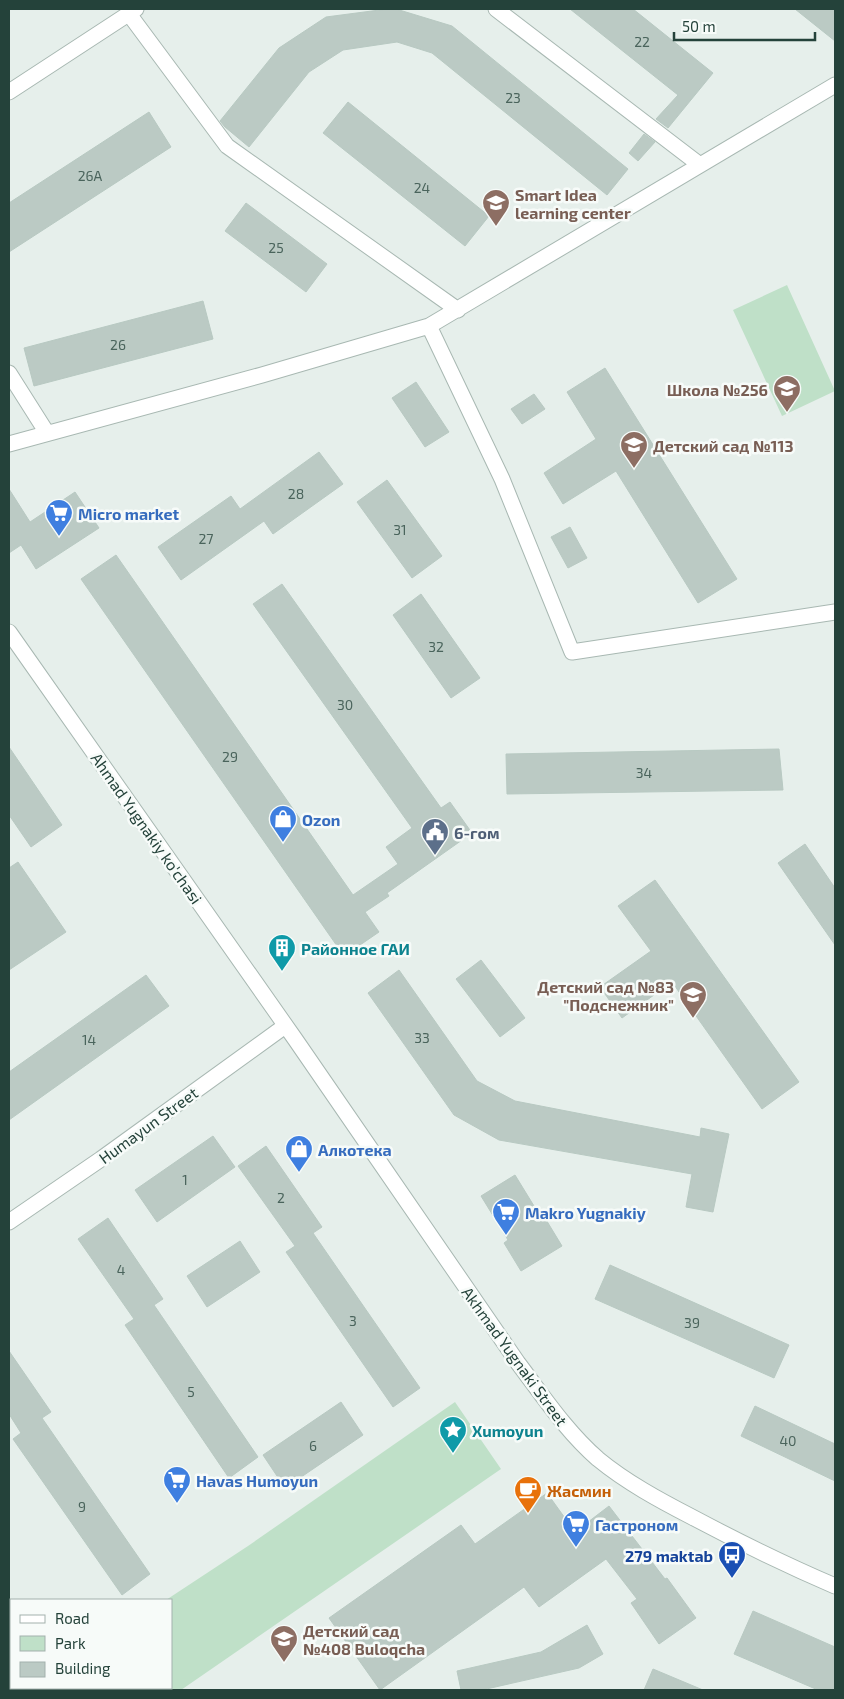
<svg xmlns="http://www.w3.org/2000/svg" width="844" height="1699" font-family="'Exo 2',sans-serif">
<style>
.green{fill:#bfe0c8}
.building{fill:#bbcac4;stroke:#b8c9c2}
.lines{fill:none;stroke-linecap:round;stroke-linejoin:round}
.minor-casing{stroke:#a8b8b2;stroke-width:17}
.tertiary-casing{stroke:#a8b8b2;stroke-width:17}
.minor{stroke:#fff;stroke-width:15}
.tertiary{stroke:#fff;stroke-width:15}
.labels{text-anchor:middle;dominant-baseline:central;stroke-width:5;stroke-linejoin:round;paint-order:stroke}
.number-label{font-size:14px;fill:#4a645c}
.education-label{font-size:16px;font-weight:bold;fill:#785e54;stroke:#f7fbf9;text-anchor:start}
.shop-label{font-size:16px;font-weight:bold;fill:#366cbe;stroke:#f7fbf9;text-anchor:start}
.street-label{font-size:16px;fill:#24423a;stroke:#f7fbf9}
.service-label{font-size:16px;font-weight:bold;fill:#4e5e75;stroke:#f7fbf9;text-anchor:start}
.culture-label{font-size:16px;font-weight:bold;fill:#0d838f;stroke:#f7fbf9;text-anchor:start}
.food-label{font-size:16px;font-weight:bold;fill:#c56008;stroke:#f7fbf9;text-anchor:start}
.transit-label{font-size:16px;font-weight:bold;fill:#164399;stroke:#f7fbf9;text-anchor:end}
</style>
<rect width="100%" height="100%" fill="#e6efeb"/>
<path class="green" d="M787 285 835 391 782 416 733 310Z
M455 1402 501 1469 181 1690H32L36 1688H171V1600H166L248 1546Z"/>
<path class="building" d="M387 9H396L452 26 628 169 607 195 432 53 397 42 343 50 309 72 249 147 225 127 220 121 279 48 326 17Z
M570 9H633L713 73 668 128 656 119 678 95Z
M795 9H835V41Z
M348 102 489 216 465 246 323 133Z
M149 112 171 147 9 252V203Z
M644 134 655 142 638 161 629 153Z
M246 203 327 264 306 292 225 231Z
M203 301 213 339 34 386 24 348Z
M605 368 737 579 698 603 616 471 563 504 544 473 596 439 567 392Z
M416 382 449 432 425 447 392 398Z
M534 394 545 409 522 424 511 409Z
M319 452 343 484 273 534 264 521 181 580 158 547 231 496 240 509Z
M387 480 442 556 412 578 357 502Z
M9 489 30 522 75 492 99 528 36 569 21 545 9 553Z
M570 527 587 558 568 568 551 537Z
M116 555 353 895 398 864 386 847 412 828 253 604 282 584 441 808 450 802 472 833 387 893 389 896 365 912 379 932 344 956 81 579Z
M421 594 480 678 451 698 393 615Z
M9 747 62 825 31 847 9 815Z
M779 749 783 790 507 794 506 754Z
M805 844 835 888V945L778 863Z
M18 862 66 932 9 970V868Z
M655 880 799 1082 762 1109 672 982 622 1018 600 987 651 951 618 906Z
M481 960 525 1018 500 1037 456 979Z
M399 970 477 1081 515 1101 700 1137 701 1128 729 1134 713 1212 686 1207 692 1174 499 1140 454 1115 368 993Z
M146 975 169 1006 9 1120V1072Z
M213 1136 235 1167 157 1222 135 1190Z
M266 1146 322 1227 313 1233 420 1388 393 1407 286 1252 295 1246 238 1166Z
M515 1175 542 1219 545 1218 562 1246 521 1271 504 1243 508 1240 481 1196Z
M108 1218 163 1299 154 1305 258 1457 229 1478 125 1325 134 1319 78 1239Z
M240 1241 260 1272 207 1307 187 1276Z
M610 1265 789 1345 774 1378 595 1299Z
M9 1351 51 1412 42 1418 150 1574 122 1595 13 1439 21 1433 9 1414Z
M341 1402 363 1435 285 1488 263 1455Z
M755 1406 835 1444V1481L741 1436Z
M547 1493 575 1532 609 1506 665 1579 667 1578 696 1618 659 1644 631 1603 637 1599 606 1559 539 1607 524 1587 380 1690 329 1618 461 1525 475 1544Z
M753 1611 835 1647V1690H818L734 1654Z
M587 1625 603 1654 579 1668 482 1690H461L457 1671 541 1652Z
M653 1669 703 1690H644Z"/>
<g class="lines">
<defs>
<path id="minor" d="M496 9 700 165
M129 14 227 146 458 310
M429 326 502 479 572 652 835 612
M9 373 47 433
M9 444 262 375 429 326 835 85
M9 1222 101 1159 285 1026"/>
<path id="tertiary" d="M9 92 136 9
M9 632 295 1039 518 1363C543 1396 566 1431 598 1459 626 1482 659 1500 692 1517 739 1542 786 1565 835 1586"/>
</defs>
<use href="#minor" class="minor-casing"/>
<use href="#tertiary" class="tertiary-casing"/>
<use href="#minor" class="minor"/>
<use href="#tertiary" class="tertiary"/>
</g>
<defs>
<symbol id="school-pin" viewBox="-11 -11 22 30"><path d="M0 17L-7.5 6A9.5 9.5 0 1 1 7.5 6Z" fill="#8d6e63" stroke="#f7fbf9"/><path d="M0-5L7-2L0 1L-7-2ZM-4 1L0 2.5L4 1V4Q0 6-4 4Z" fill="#fff"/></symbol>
<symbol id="supermarket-pin" viewBox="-11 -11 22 30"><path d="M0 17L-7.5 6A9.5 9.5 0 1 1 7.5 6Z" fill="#3f7fe0" stroke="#f7fbf9"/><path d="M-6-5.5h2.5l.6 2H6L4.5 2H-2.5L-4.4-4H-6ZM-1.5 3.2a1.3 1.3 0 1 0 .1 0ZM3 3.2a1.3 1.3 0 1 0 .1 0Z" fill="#fff"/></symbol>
<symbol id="shop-pin" viewBox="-11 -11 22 30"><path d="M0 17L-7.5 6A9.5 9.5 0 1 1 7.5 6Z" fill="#3f7fe0" stroke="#f7fbf9"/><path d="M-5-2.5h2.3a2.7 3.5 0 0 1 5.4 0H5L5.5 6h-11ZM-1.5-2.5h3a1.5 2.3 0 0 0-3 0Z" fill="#fff"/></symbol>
<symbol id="civic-pin" viewBox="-11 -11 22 30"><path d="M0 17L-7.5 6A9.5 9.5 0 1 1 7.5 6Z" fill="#5c6f8a" stroke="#f7fbf9"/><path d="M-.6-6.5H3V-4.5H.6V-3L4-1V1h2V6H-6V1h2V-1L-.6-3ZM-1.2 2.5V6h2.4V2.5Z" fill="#fff"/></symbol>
<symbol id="building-pin" viewBox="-11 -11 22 30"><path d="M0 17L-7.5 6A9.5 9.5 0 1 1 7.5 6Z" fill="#0f9aa8" stroke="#f7fbf9"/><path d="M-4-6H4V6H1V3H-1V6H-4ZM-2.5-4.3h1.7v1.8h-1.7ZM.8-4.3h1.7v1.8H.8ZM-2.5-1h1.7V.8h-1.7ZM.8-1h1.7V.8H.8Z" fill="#fff"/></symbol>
<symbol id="sight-pin" viewBox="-11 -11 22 30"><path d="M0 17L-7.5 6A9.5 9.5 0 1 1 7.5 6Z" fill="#0f9aa8" stroke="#f7fbf9"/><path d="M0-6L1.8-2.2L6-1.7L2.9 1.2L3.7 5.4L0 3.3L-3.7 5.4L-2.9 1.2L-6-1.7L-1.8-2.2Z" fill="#fff"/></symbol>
<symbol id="cafe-pin" viewBox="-11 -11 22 30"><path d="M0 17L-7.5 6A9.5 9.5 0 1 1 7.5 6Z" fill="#e8710a" stroke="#f7fbf9"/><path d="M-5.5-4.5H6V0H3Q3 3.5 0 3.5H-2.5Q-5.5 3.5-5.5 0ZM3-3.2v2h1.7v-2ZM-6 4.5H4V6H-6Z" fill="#fff"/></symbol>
<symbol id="bus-pin" viewBox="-11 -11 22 30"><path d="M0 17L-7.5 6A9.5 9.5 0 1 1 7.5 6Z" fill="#1a4fb4" stroke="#f7fbf9"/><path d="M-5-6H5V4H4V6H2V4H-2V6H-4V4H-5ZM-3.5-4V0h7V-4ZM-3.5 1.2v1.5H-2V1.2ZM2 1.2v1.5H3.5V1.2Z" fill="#fff"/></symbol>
</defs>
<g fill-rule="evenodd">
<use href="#school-pin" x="480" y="187" width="32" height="43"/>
<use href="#school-pin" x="771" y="373" width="32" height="43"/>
<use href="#school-pin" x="618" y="429" width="32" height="43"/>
<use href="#supermarket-pin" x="43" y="497" width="32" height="43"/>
<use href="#shop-pin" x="267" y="803" width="32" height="43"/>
<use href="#civic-pin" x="419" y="816" width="32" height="43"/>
<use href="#building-pin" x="266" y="932" width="32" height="43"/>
<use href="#school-pin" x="677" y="979" width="32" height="43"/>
<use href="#shop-pin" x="283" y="1133" width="32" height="43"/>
<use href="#supermarket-pin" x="490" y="1196" width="32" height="43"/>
<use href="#sight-pin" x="437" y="1414" width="32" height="43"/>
<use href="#supermarket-pin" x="161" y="1464" width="32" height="43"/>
<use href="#cafe-pin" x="512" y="1474" width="32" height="43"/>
<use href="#supermarket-pin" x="560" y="1508" width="32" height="43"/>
<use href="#bus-pin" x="716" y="1539" width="32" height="43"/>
<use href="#school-pin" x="268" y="1623" width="32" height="43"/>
</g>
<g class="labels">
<g class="number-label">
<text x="642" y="41">22</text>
<text x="513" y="97">23</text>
<text x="90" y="175">26A</text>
<text x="422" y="187">24</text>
<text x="276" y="247">25</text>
<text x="118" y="344">26</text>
<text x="296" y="493">28</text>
<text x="400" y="529">31</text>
<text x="206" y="538">27</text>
<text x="436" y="646">32</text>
<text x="345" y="704">30</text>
<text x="230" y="756">29</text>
<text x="644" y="772">34</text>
<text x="422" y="1037">33</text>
<text x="89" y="1039">14</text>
<text x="185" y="1179">1</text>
<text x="281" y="1197">2</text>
<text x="121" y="1269">4</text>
<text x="353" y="1320">3</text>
<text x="692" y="1322">39</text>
<text x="191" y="1391">5</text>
<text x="788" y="1440">40</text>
<text x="313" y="1445">6</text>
<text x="82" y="1506">9</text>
</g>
<g class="education-label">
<text x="515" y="194">Smart Idea<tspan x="515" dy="18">learning center</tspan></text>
<text x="768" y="389" text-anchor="end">Школа №256</text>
<text x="653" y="445">Детский сад №113</text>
<text x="674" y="986" text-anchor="end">Детский сад №83<tspan x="674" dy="18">"Подснежник"</tspan></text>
<text x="303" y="1630">Детский сад<tspan x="303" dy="18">№408 Buloqcha</tspan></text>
</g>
<g class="shop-label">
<text x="78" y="513">Micro market</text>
<text x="302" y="819">Ozon</text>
<text x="318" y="1149">Алкотека</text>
<text x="525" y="1212">Makro Yugnakiy</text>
<text x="196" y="1480">Havas Humoyun</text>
<text x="595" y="1524">Гастроном</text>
</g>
<g class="street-label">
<text transform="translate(147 828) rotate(55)">Ahmad Yugnakiy ko'chasi</text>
<text transform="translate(148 1125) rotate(-36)">Humayun Street</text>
<text transform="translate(515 1356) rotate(54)">Akhmad Yugnaki Street</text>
</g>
<g class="service-label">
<text x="454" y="832">6-гом</text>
</g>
<g class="culture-label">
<text x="301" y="948">Районное ГАИ</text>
<text x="472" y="1430">Xumoyun</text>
</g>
<g class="food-label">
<text x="547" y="1490">Жасмин</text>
</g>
<g class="transit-label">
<text x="713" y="1555">279 maktab</text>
</g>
</g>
<rect width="844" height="1699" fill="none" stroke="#24423a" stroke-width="20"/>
<rect x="10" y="1599" width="162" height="90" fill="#f7fbf9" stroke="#a3b1ad"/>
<rect x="20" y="1615" width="25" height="8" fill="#ffffff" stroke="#a3b1ad"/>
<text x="55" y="1624" font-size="15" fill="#24423a">Road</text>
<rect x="20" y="1636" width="25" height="15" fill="#bfe0c8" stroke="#a3b1ad"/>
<text x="55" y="1649" font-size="15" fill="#24423a">Park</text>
<rect x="20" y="1662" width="25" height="15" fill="#bbcac4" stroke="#a3b1ad"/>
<text x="55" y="1674" font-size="15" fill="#24423a">Building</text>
<path d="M674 32v8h141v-8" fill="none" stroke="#24423a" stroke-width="2.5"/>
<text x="682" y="32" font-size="15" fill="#24423a" stroke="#f7fbf9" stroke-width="4" paint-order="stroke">50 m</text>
</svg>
